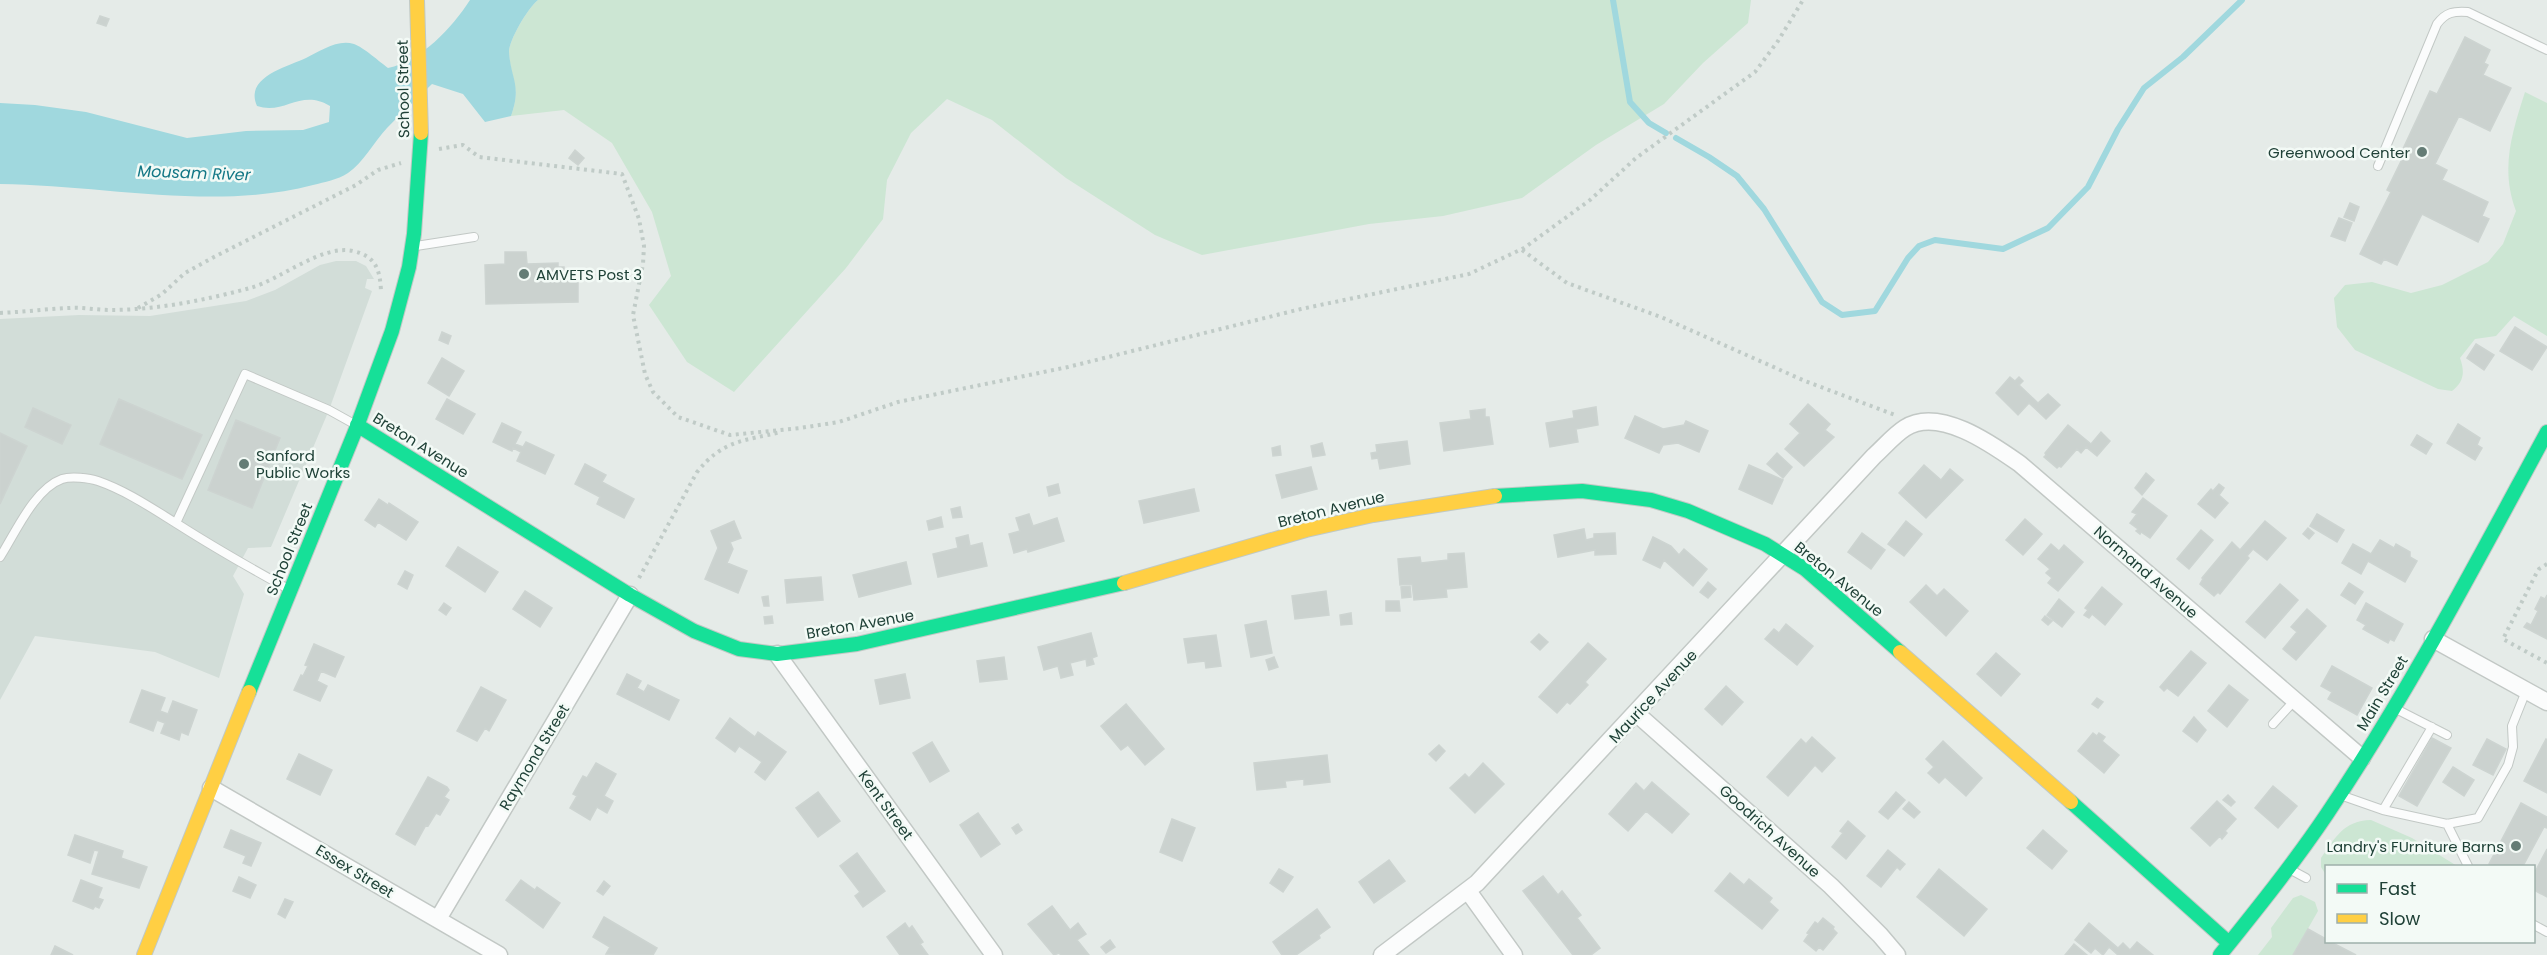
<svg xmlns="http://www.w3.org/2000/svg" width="2547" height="955" font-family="Poppins,sans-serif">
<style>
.built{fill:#d2ddd8}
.green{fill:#cce6d3}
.water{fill:#a0d8de}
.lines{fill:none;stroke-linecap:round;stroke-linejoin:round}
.stream{stroke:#a0d8de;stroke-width:6}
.building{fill:#cbd2cf;stroke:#cdd4d1;stroke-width:1.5}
.lane-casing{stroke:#c2c8c5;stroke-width:10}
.street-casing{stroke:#c2c8c5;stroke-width:19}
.fast-casing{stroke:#c0c9c5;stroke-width:16}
.slow-casing{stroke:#c0c9c5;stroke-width:16}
.path{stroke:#c0cbc7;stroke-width:4;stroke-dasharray:3 4.5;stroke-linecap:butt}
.lane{stroke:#fbfcfc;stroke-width:8}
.street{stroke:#fbfcfc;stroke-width:16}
.fast{stroke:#16e098;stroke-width:14}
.slow{stroke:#ffcf43;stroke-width:14}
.poi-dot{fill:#647c75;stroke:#f3faf6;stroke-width:2}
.labels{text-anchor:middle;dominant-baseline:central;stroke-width:5;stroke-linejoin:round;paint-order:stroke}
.street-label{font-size:15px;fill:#1f4137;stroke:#f3faf6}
.poi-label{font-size:15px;fill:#1f4137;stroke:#f3faf6;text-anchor:end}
.water-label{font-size:16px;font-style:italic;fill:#127785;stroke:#f3faf6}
</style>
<rect width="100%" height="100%" fill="#e5ebe8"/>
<path class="built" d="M336 261H356L366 266 374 279H367L365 288 372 291 329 410 271 547 248 548 233 576 244 594 219 678 155 652 35 636 0 700V319L79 315 150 316 246 301 275 290 320 265Z"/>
<path class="green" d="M538 0H1751L1748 23 1703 63 1664 104 1596 145 1522 198 1443 216 1369 224 1202 255 1155 235 1066 178 992 120 947 99 911 133 887 180 883 219 846 268 734 392 687 362 649 305 671 276 652 212 612 143 564 110 511 116C522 85 510 80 509 52 509 40 528 8 538 0Z
M2525 92 2547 103V336L2514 316 2496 336 2475 339 2460 358C2465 372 2464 382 2452 391L2438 389 2355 350 2337 327 2334 298 2345 285 2372 282 2411 293 2442 285 2488 262 2503 244 2516 211C2500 169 2512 133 2525 92Z
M2371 820 2412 838 2457 866H2326V875L2321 867V858C2336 837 2343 821 2371 820Z
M2301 895 2315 902 2318 911 2293 955H2258L2272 937 2271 928 2293 898Z"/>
<path class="water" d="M470 0H538C528 8 509 40 509 52 511 80 522 85 511 116L485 122 463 94 432 84C417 99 401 113 387 128 374 142 363 163 348 173 337 180 325 182 313 185 216 211 101 185 0 184V103L35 105 86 112 187 138 246 131 303 130 329 122 330 106C301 88 285 115 257 106 244 77 287 67 306 58 321 51 337 39 354 44 363 47 380 62 388 68 421 61 452 28 470 0Z"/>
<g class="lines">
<path class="stream" d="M1613 0 1630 102 1649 123 1666 133
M1676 138 1709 157 1737 176 1764 209 1822 302 1842 315 1875 311 1908 258 1919 246 1935 240 2003 249 2048 228 2088 187 2118 129 2144 88 2183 57 2242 0"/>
</g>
<path class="building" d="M100 16 109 19 106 26 97 23Z
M2465 37 2490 50 2484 63 2488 65 2483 75 2511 88 2490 131 2459 116 2435 164 2447 170 2442 180 2488 202 2482 216 2489 219 2478 242 2422 214 2397 265 2384 259 2381 264 2360 254 2391 192 2387 190 2405 153 2402 151 2430 91 2437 94Z
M575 150 584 158 578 165 569 158Z
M2350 203 2359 207 2354 221 2344 217Z
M2339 218 2352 223 2345 241 2331 236Z
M505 252H526L527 264 558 263V267H564V282L578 281V302L486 304 485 265 505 264Z
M2515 327 2547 347 2532 370 2500 351Z
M442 332 451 336 448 344 439 340Z
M2476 344 2494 355 2484 370 2467 358Z
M442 358 464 371 449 396 428 383Z
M2010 377 2015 381 2019 377 2023 381 2019 385 2038 403 2048 394 2060 405 2046 419 2029 403 2018 415 1996 393Z
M119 399 202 435 182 479 100 444Z
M447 399 475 414 463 434 436 419Z
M1808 404 1830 424 1825 430 1834 437 1804 466 1785 449 1800 433 1790 424Z
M1596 407 1598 425 1576 429 1578 442 1550 447 1546 423 1574 418 1573 411Z
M33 408 71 425 62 444 25 427Z
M1485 409V417H1489L1493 444 1444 451 1440 423 1471 419 1470 411Z
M1635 416 1663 429 1684 425 1686 421 1708 431 1699 452 1678 443 1663 445 1659 453 1625 438Z
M236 420 280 438 252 508 208 490Z
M502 423 521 432 515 444 523 447 526 442 554 455 545 474 517 461 521 452 513 448 512 451 493 442Z
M2458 424 2480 438 2477 445 2482 448 2475 460 2447 443Z
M2068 425 2091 444 2101 432 2110 441 2097 456 2086 447 2081 453 2077 449 2061 467 2059 466 2057 468 2044 457 2046 455 2045 453Z
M0 433 27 446 0 504Z
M2417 435 2432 444 2426 454 2411 445Z
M1407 441 1410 464 1380 469 1378 458 1372 459 1371 453 1377 452 1376 445Z
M1322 443 1325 455 1313 457 1311 446Z
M1280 446 1281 455 1273 456 1272 448Z
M1777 453 1792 467 1783 478 1767 464Z
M585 464 606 475 602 482 634 499 624 518 597 504 600 497 575 484Z
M1749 465 1783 480 1772 504 1739 489Z
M1924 465 1941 480 1950 469 1963 480 1926 518 1899 493Z
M1311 467 1317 489 1282 498 1276 475Z
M2146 473 2154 480 2142 495 2135 488Z
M1058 484 1060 493 1049 496 1047 487Z
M2219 484 2224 488 2219 495 2228 503 2215 518 2198 504 2211 489 2213 491Z
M1194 489 1199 511 1144 523 1139 501Z
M2143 498 2167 516 2150 538 2141 532 2140 534 2136 531 2138 529 2130 523 2137 514 2132 512Z
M379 499 388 505 389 503 418 522 406 540 378 522 375 527 365 520Z
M960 507 962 517 953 518 951 509Z
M1029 514 1033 526 1057 518 1064 541 1028 552 1027 549 1014 553 1009 534 1020 531 1016 518Z
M2317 514 2344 530 2337 542 2310 526Z
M941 517 943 527 929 530 927 521Z
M2025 519 2042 534 2023 555 2006 540Z
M734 521 741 538 730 542 733 549 727 563 747 571 738 593 705 579 718 548 711 531Z
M1906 521 1922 534 1904 556 1888 544Z
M2265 521 2286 538 2267 560 2253 549 2247 556 2249 558 2220 594 2218 592 2214 596 2200 584 2203 579 2202 578 2232 542 2240 550Z
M2308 528 2314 533 2309 539 2303 534Z
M1584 529 1586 540 1594 538V534L1615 533 1616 554 1595 555V550L1558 557 1554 535Z
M2201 530 2213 540 2189 569 2177 559Z
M1862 533 1885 550 1871 569 1848 552Z
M968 535 970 546 982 543 987 566 938 577 933 554 958 548 956 538Z
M1653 537 1671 546 1679 555 1684 549 1707 569 1693 586 1664 560 1660 568 1643 560Z
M2380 540 2394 548 2396 544 2410 552V557L2417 561 2405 582 2368 561 2361 574 2342 563 2353 544 2371 554Z
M2051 544 2059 551 2064 545 2083 562 2058 591 2048 583 2052 578 2046 573 2050 569 2038 559Z
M458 547 498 572 485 592 446 566Z
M1464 553 1467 587 1446 589 1447 597 1414 600 1412 584 1400 585 1398 559 1420 557 1421 563 1448 560V554Z
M906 562 911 584 859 597 853 575Z
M405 571 413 575 407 589 398 584Z
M821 577 823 600 787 603 785 580Z
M1708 582 1716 589 1708 598 1700 592Z
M2349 583 2363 592 2355 604 2341 595Z
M2280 584 2298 600 2265 638 2246 622Z
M1926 585 1937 596 1944 589 1968 611 1946 636 1910 602Z
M1410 586 1411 597 1402 598 1401 587Z
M2102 587 2122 604 2105 625 2092 614 2089 618 2084 615 2088 610 2085 608Z
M525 591 552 608 540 627 513 609Z
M1326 591 1329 615 1295 619 1292 596Z
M2547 595V639L2524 627 2527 623 2531 625 2538 611 2535 609 2541 597 2545 599Z
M768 596 769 606H764L762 597Z
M2059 599 2074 612 2062 627 2047 615Z
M1386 601H1399L1400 611H1386Z
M444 603 451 608 446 615 439 610Z
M2366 603 2403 624 2394 641 2390 639 2388 643 2363 629 2366 625 2357 620Z
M2307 609 2326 626 2296 660 2283 649 2297 632 2291 627Z
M1351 613 1352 624 1341 625 1340 615Z
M772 616 773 623 765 624 764 617Z
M2045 616 2052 621 2048 625 2042 620Z
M1266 621 1272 653 1251 657 1245 625Z
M1786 624 1813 646 1797 665 1765 639 1774 629 1779 633Z
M1091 633 1097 656 1092 658 1094 664 1087 666 1086 659 1070 663 1073 675 1061 678 1058 666 1044 670 1038 647Z
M1539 634 1548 642 1540 650 1531 642Z
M1216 635 1221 666 1206 668 1205 661 1188 663 1184 639Z
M1588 643 1606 659 1585 682 1588 685 1570 704 1567 702 1557 713 1539 697Z
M314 644 344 657 335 677 321 671 317 681 327 686 320 701 294 690 301 675 303 676 308 666 305 665Z
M2191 651 2206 663 2178 696 2167 688 2164 691 2160 687Z
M1996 653 2020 674 2001 696 1977 674Z
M1004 657 1007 679 980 682 977 661Z
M1274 657 1278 667 1269 670 1266 660Z
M2332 666 2372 688 2357 715 2328 699 2332 692 2321 686Z
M627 674 641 681 637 688 644 692 648 685 679 700 669 720 617 694Z
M905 674 910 698 880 704 875 680Z
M2229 685 2248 700 2227 727 2208 711Z
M1726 686 1743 702 1722 725 1705 709Z
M481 687 506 700 489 731 485 728 477 741 457 731Z
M142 690 165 698 160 711 168 714 173 701 197 710 188 735 181 732 179 740 161 733 165 723 157 720 153 731 130 722Z
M2097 698 2103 702 2098 708 2092 704Z
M1126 704 1164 749 1145 765 1128 745 1121 750 1101 726Z
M2194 717 2206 730 2197 742 2183 731Z
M730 718 755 737 758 732 786 752 765 780 755 772 762 762 739 746 735 752 716 738Z
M2093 733 2097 736 2099 733 2105 737 2102 741 2119 755 2104 773 2078 751Z
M1812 737 1835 758 1822 772 1815 765 1788 796 1767 777 1801 739 1806 744Z
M2432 738 2451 748 2417 806 2399 796Z
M2487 739 2506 749 2493 775 2473 765Z
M2546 739 2547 740V793L2524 781Z
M1943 741 1982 778 1966 796 1945 777 1939 783 1928 773 1934 767 1926 759Z
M932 742 949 771 930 782 913 753Z
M1439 745 1445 751 1436 761 1429 754Z
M299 754 332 770 320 795 287 779Z
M1327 755 1330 782 1304 785V779L1285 781 1286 787 1257 790 1254 763Z
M596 763 616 774 604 796 613 801 607 813 597 807 590 820 570 808 577 796 573 794 583 776 587 778Z
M1483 763 1504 784 1475 813 1450 788 1465 774 1469 778Z
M2453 767 2474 780 2464 796 2443 782Z
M428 777 447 787 449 790 444 797 449 800 440 815 436 813 428 826 426 825 415 845 396 834Z
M1652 782 1689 814 1672 833 1646 811 1628 831 1609 814 1636 783 1644 791Z
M2273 786 2297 806 2278 828 2255 808Z
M818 792 840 821 818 837 796 808Z
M1896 792 1905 800 1888 819 1879 812Z
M2228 795 2235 802 2231 806 2223 800Z
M2217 801 2236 819 2225 831 2227 833 2222 839 2220 836 2210 846 2191 828Z
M1909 802 1920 812 1914 818 1903 809Z
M2521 803 2547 817V828L2544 827 2523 866H2493L2489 864Z
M978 813 1000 844 981 857 960 825Z
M1172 819 1195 828 1182 861 1160 852Z
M1848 821 1865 836 1846 859 1832 847 1843 833 1840 831Z
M1018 824 1022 830 1016 834 1012 828Z
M231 830 261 843 251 866 243 863 246 856 224 847Z
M2043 830 2067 851 2052 869 2027 848Z
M75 835 123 851 121 858 147 867 139 888 92 874 99 851 94 850 90 863 68 855Z
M2547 849V897L2534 890V874Z
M1888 850 1905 864 1900 870 1897 867 1881 887 1867 876Z
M857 853 885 891 863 907 855 896 860 892 840 866Z
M1389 860 1405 881 1374 903 1359 882Z
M1279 869 1293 877 1283 892 1270 883Z
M1939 869 1987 909 1964 936 1917 897Z
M1730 873 1744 885 1749 879 1772 898 1769 902 1778 910 1762 929 1715 891Z
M1543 876 1558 895 1562 891 1581 915 1577 918 1600 948 1591 955H1573L1523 891Z
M239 877 256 885 250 898 233 891Z
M81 880 102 888 98 898 103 900 99 908 95 906 93 909 73 901Z
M521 880 535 890 537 887 560 903 543 928 506 900Z
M604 881 610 886 603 895 597 891Z
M285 899 293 902 285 918 278 914Z
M1052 906 1070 930 1078 923 1086 934 1077 940 1089 955H1061L1059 953 1054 955 1028 924Z
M1317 909 1330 927 1319 935 1320 938 1296 955H1282L1273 942Z
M604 917 657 948 653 955 606 954 610 947 593 937Z
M1823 918 1834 927 1833 929 1837 933 1823 950 1819 947 1816 951 1804 941 1809 934 1807 933 1815 922 1818 924Z
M905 923 909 929 912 926 923 942 920 944 928 955H900L887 937Z
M2089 923 2118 948 2123 943 2130 950 2137 942 2153 955H2118L2109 947 2103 955 2095 948 2091 953 2075 940Z
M2308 929 2326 939V942H2331L2356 955H2293Z
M1110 940 1115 947 1106 953 1101 947Z
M2074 944 2087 955H2065Z
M55 946 73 955H51Z"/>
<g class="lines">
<defs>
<path id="lane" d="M2378 166 2437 24C2446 12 2454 11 2468 12L2547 50
M416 246 474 237
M176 523 245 374 329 410 356 425
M0 557C15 534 34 489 62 479 71 476 89 478 98 481 127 491 153 509 179 525 215 548 252 569 290 590
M2398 710 2447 735
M2273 724 2295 700
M2343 796 2383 810 2447 824 2478 818 2508 765 2513 747 2512 726 2526 691
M2383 810 2432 727
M2447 824 2468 866
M2293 871 2306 878
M2534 925 2547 932"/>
<path id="street" d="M2433 639 2547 702
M777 654 994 955
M1637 714 1831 886 1880 935 1897 955
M211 788 499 955
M1468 891 1514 955
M438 919 630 595
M1382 955 1477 883 1874 456C1884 447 1894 435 1905 428 1939 406 1993 445 2020 464L2362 758"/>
<path id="fast" d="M357 425 630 595 694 631 739 649 777 654 857 644 1124 583
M1495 496 1582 491 1651 500 1688 511 1765 544 1805 569 1900 652
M249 692 356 429 392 331 409 267 414 234 421 133
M2071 802 2229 943
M2220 955C2257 909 2294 863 2327 814 2409 692 2477 561 2547 432"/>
<path id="slow" d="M417 0 421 133
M1124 583 1306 530 1373 515 1495 496
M1900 652 2071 802
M144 955 249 692"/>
</defs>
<use href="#lane" class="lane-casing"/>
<use href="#street" class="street-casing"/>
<use href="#fast" class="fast-casing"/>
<use href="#slow" class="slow-casing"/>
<path class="path" d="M439 149 463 145 479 157 622 174 639 219 644 246 643 264 633 315 645 374 653 392 678 417 730 435 800 428 839 422 898 402 1068 367 1301 309 1469 274 1524 248 1590 200 1636 158 1755 72 1778 41 1803 0
M1522 250 1567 283 1661 317 1805 381 1895 415
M138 308 162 294 185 273 214 257 356 185 378 170 401 163
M0 313C23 312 46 309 69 308 82 307 96 310 110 310 156 310 206 300 250 288 280 280 322 244 353 251 376 256 380 270 381 291
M2547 564 2539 569 2535 576 2503 639 2547 663
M639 578 697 472C723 440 743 441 781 432"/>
<use href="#lane" class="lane"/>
<use href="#street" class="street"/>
<use href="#fast" class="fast"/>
<use href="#slow" class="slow"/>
</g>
<g class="poi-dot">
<circle cx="2422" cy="152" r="6"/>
<circle cx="524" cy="274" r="6"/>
<circle cx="244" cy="464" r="6"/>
<circle cx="2516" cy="846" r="6"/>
</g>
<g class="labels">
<g class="street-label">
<text transform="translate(403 89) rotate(-91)">School Street</text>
<text transform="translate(421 445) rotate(32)">Breton Avenue</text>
<text transform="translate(1331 509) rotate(-14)">Breton Avenue</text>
<text transform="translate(289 549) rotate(-68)">School Street</text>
<text transform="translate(2146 572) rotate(41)">Normand Avenue</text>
<text transform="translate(1839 579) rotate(39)">Breton Avenue</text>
<text transform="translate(860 624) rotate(-10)">Breton Avenue</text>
<text transform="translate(2382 693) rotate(-59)">Main Street</text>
<text transform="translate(1653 696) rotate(-47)">Maurice Avenue</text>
<text transform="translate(534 757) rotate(-59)">Raymond Street</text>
<text transform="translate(886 805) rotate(54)">Kent Street</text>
<text transform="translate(1770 831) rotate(42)">Goodrich Avenue</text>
<text transform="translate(355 871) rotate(31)">Essex Street</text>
</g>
<g class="poi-label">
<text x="2410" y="152">Greenwood Center</text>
<text x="536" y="274" text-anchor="start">AMVETS Post 3</text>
<text x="256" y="455" text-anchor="start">Sanford<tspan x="256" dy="17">Public Works</tspan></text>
<text x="2504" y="846">Landry's FUrniture Barns</text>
</g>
<g class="water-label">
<text transform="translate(194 173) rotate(2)">Mousam River</text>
</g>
</g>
<rect x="2325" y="865" width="210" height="78" fill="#f3faf6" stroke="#9eb0aa" stroke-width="1.5"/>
<rect x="2337" y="884" width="30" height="9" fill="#16e098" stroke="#9eb0aa" stroke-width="1.5"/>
<text x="2379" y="895" font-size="18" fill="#1f4137">Fast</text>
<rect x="2337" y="914" width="30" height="9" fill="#ffcf43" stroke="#9eb0aa" stroke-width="1.5"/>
<text x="2379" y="925" font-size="18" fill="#1f4137">Slow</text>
</svg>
